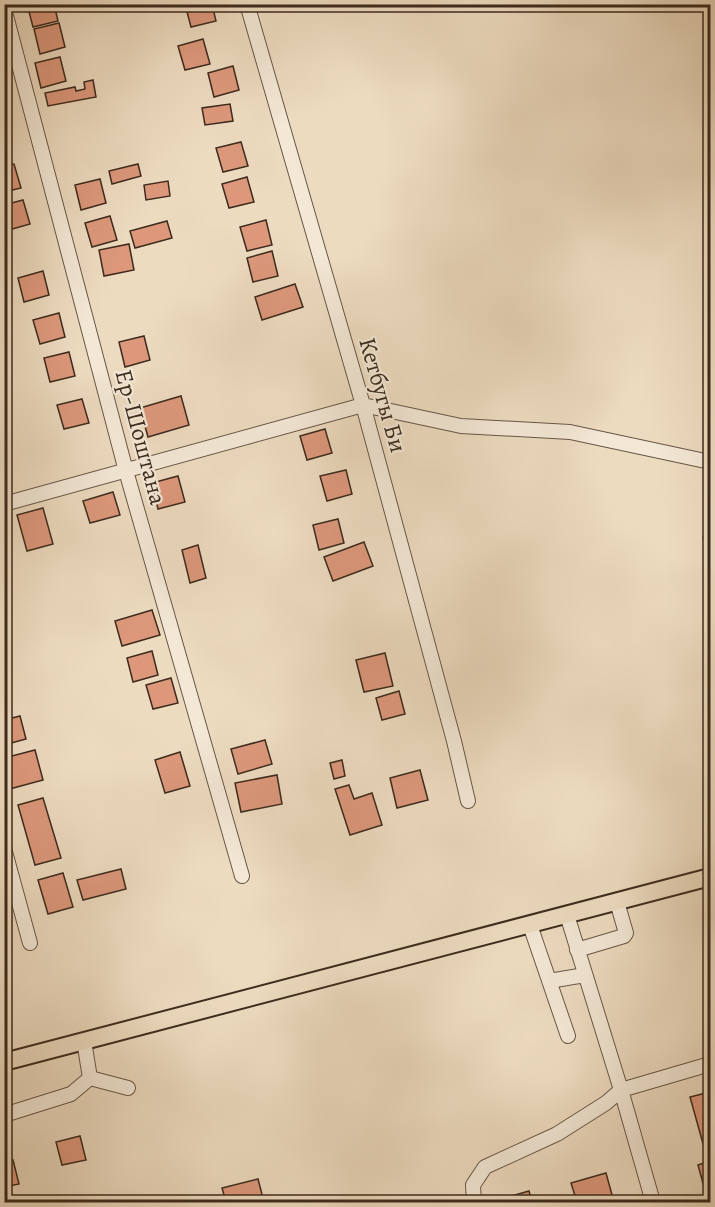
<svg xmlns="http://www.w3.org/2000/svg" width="715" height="1207" font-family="Alegreya,serif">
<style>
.building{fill:#dd987c;stroke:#3c2b1d;stroke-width:1.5}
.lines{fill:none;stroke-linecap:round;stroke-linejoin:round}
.minor-casing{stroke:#685746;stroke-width:16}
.major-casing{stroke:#3c2b1d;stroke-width:20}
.minor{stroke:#f3e8d6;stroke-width:14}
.major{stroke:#eddbc0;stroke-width:16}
.labels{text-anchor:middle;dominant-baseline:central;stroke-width:4.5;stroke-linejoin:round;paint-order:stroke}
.street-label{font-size:24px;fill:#3c2b1d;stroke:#f3e8d6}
</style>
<rect width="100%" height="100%" fill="#eddbc0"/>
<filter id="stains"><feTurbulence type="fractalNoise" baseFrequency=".00333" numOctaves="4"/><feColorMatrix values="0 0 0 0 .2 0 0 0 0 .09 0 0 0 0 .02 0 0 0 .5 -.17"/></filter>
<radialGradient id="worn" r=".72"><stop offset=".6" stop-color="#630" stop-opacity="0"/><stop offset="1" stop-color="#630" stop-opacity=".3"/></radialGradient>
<path class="building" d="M27 4H54L58 21 33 27Z
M185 4H212L216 21 191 27Z
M59 23 65 47 40 54 34 29Z
M203 39 210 64 185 70 178 46Z
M60 57 66 81 41 88 35 63Z
M233 66 239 90 214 97 208 73Z
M93 80 96 97 48 106 45 93 75 87 76 91 85 89 84 82Z
M230 104 233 121 205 125 202 108Z
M241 142 248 166 223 172 216 148Z
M14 164 21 188 4 192V166Z
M138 164 141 176 112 184 109 171Z
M247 177 254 202 229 208 222 184Z
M100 179 106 203 81 210 75 185Z
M168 181 170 196 146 200 144 185Z
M23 200 30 224 5 231 4 205Z
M110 216 117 240 92 247 85 223Z
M266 220 272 245 247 251 240 227Z
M167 221 172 238 135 248 130 231Z
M129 244 134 270 104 276 99 250Z
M272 251 278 276 253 282 247 258Z
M43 271 49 295 24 302 18 278Z
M295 284 303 307 262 320 255 297Z
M59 313 65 337 40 344 33 320Z
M144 336 150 360 125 367 119 342Z
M69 352 75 376 50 382 44 358Z
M181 396 189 425 148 437 140 408Z
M82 399 89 423 64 429 57 405Z
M325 429 332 453 307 460 300 436Z
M346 470 352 494 327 501 320 476Z
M178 476 185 502 158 509 152 483Z
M113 492 120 515 90 523 83 501Z
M43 508 53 544 27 551 17 515Z
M338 519 344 543 319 550 313 525Z
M710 535V563L709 564 703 537Z
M364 542 373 566 333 581 324 557Z
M198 545 206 578 190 583 182 550Z
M6 606 10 628 4 629V607Z
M152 610 160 635 122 646 115 621Z
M710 649V672L705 651Z
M152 651 158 675 133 682 127 658Z
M4 652 10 672 4 674Z
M385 653 393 686 364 692 356 660Z
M171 678 178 703 153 709 146 685Z
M399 691 405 714 382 720 376 698Z
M20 716 26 739 4 745V720Z
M265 740 272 764 238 774 231 749Z
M35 750 43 780 6 790 4 758Z
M180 752 190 786 165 793 155 760Z
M342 760 345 776 334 779 330 763Z
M420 770 428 800 397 808 390 778Z
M277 775 282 804 241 812 235 783Z
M349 785 354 799 372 793 382 825 350 835 335 789Z
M43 798 61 858 35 865 18 805Z
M121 869 126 889 83 900 77 880Z
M63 873 73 907 48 914 38 880Z
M710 1092V1157L707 1158 690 1097Z
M80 1136 86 1160 62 1165 56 1142Z
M13 1160 19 1184 4 1187V1162Z
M710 1161V1202H708L698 1165Z
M606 1173 614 1202H577L571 1183Z
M258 1179 264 1202H226L222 1188Z
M529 1191 532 1202H494V1201Z"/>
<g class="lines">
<defs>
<path id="minor" d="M247 4 363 405 454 741 468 801
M4 8 126 471 242 876
M4 504 363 405 461 426 570 432 710 462
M4 848 30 943
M530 925 568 1036
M577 950 624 936 626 933 617 902
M549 981 585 975
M90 1078 128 1088
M4 1115 71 1094 90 1078 84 1041
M474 1202 473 1185 485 1167 557 1134 606 1103 621 1090 567 915
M653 1202 621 1090 710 1064"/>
<path id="major" d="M4 1062 710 877"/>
</defs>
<use href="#minor" class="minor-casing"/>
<use href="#major" class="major-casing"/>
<use href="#minor" class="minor"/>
<use href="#major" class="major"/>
</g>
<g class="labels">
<g class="street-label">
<text transform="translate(383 395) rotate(74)">Кетбугы Би</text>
<text transform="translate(141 437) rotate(75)">Ер-Шоштана</text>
</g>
</g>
<rect width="715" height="1207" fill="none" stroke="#eddbc0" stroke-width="24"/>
<rect x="6" y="6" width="703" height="1195" fill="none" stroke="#3c2b1d" stroke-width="3"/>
<rect x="12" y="12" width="691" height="1183" fill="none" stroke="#3c2b1d" stroke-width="1.5"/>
<rect width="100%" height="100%" filter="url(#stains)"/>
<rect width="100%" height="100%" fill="url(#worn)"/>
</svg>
